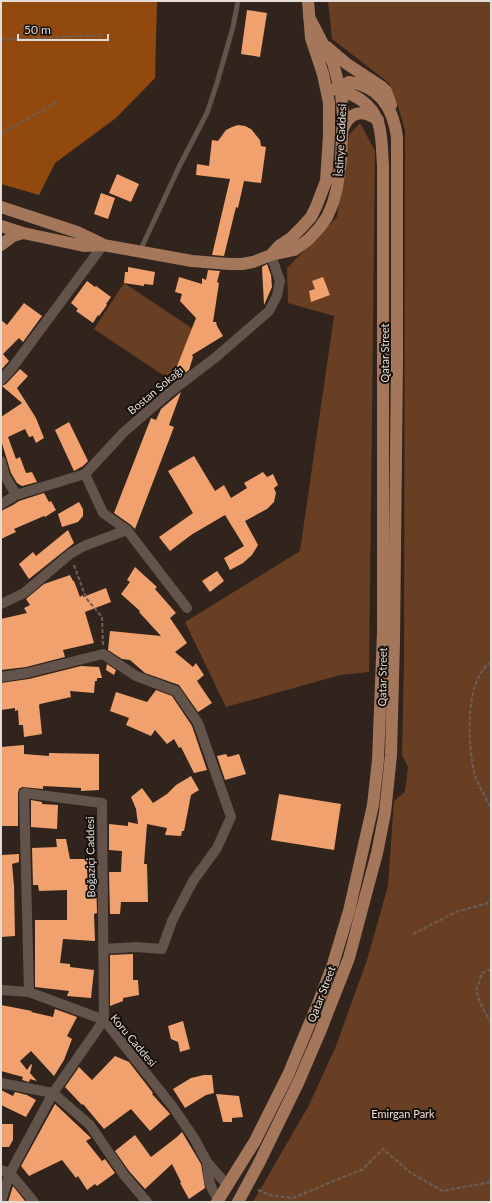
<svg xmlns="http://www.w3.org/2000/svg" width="492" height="1203" font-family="Lato,sans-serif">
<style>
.green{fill:#693f24}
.water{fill:#91490d}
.building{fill:#f1a16d}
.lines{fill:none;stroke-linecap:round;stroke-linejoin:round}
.path{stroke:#6b6059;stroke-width:2;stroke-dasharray:4 2;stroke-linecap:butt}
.lane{stroke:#62544b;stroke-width:5}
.street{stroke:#62544b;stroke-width:10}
.primary{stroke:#a5775a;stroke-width:12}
.labels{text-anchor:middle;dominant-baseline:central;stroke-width:4;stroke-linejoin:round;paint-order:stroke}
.street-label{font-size:11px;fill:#e4dcd6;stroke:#140f0b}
.park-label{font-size:11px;fill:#f2dcd0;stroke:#140f0b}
</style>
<rect width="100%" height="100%" fill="#31241c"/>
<path class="green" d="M328 1H491V1202H253L308 1107 336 1046 367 960 388 886 394 801 405 792 408 767 402 755 404 661 405 130 398 106 389 83 332 39Z
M360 123 375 151 369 672 340 675 226 707 185 622 300 551 334 316 288 303 287 268 337 217 349 135Z
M124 283 199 333 169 379 94 329Z"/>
<path class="water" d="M1 1H157L155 78 116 118 55 163 39 195 1 184Z"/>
<path class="building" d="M247 10 267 13 260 57 241 54Z
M238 125 245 126 251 129 260 140 261 146 266 147 261 183 244 181 238 208 236 207 224 256 212 255 230 179 196 175 197 164 209 166 212 140 218 141 226 130 232 127Z
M117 174 139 184 131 202 109 193Z
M101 193 115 198 108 219 94 214Z
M267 264 271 275 272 287 264 305 262 267Z
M128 267 155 272 153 285 144 284V286L124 283 125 272H128Z
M208 270 220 271 217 282 219 283 213 322H216L217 326 223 336 192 355 193 357 189 370 170 384 196 318 180 301 182 294 175 292 179 277 202 284V278L206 280Z
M323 277 330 295 311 302 309 291 315 289 312 281Z
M87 281 95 287 96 286 111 297 106 304 107 305 99 316 98 315 93 323 76 311 78 309 71 303Z
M24 303 42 316 23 342 19 338 3 354 9 361 1 370V320L7 325Z
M20 369 28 376 17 388 36 418 44 438 36 443 33 436 29 437 25 429 8 437 16 459 20 457 26 473 32 472 37 482 22 486 17 483 11 473 1 440V417L22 403 2 386 6 384Z
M181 392 169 425 174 427 135 529 131 525 114 513 151 418 156 420 161 409Z
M69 422 88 461 83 466 74 471 55 430Z
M194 456 215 491 224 485 231 498 247 488 244 483 263 472 267 477 273 474 278 485 274 488 276 493 274 502 267 509 245 521 258 545 252 555 243 563 230 570 224 558 244 546 225 515 191 535 170 551 159 537 193 513 168 471Z
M44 493 49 502 51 501 56 510 45 517 44 516 14 529 16 532 1 539V511L13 505 19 501Z
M79 502 83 509V516L78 522 62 527 58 514Z
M68 530 74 543 29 579 19 564 33 552 36 556Z
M135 567 157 587 155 589 176 613 170 618 187 643 175 652 193 667 196 663 204 675 197 681 212 703 198 712 179 685 145 673 130 660 122 659 108 650 110 631 161 636 139 612 140 611 121 594 130 582 127 580Z
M217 571 224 581 210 592 202 581Z
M70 575 73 581H74L80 597 83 595V597L106 588 111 602 85 612 94 643 63 650 65 657 26 667 1 670V619L27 613 24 608 30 605 26 599 44 584Z
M107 664 116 670 114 675 106 670Z
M81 666 99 667 102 678H97V681H95L94 693 70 691 71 697 40 704 39 705 42 734 24 737 23 725H19L18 710 15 711V708L1 710V683L29 679Z
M156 690 172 696 192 726 207 770 194 773 181 747 179 748 174 739 167 744 155 730 151 736 126 725 129 718 110 711 116 692 147 702Z
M24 745V754L49 756V753L99 754V790L81 791V788L43 786V789L22 787 19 789 18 793V826H1V747Z
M226 754 228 757 239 754 246 774 225 780 217 756Z
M191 776 199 790 191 795 184 831H182L181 836 165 835 167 828 147 824 144 864H147L148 902H121L120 914H110L109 872H121L122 851 109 850V824L128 826V822L138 824 136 809 131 797 142 788 153 803 167 794 176 785Z
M279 794 341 804 334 850 271 840Z
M31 800 42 802V804L58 805 57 829 31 827Z
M56 839H66L70 859H93V870L94 872H96L97 913 94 914 95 941 63 939 60 963 70 964V967L94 970 91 998 67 996 69 991 35 987V920H67V890L39 891 38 885H33L32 848 57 847Z
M19 854V862L12 864 14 886 15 936 1 937V855Z
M133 954V980H138L139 995 123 998V1001L110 1006V955Z
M1 1005 32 1011 31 1012 53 1017 55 1009 77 1017 67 1036 72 1039 64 1060 54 1076 31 1051 20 1061 27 1070 31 1064 32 1065 30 1073 37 1081 30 1079 29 1082 22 1080 23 1077 1 1071Z
M183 1021 190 1049 180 1052 178 1042 171 1039 168 1026Z
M115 1056 129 1062 153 1093 152 1094 170 1114 150 1131 131 1109 104 1129 83 1104 82 1105 65 1087 79 1067 92 1080Z
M204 1075H212L214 1093 206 1095 185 1108 173 1089 191 1078Z
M1 1090 13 1096 15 1092 27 1095 36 1100 26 1117 1 1105Z
M216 1094 239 1096 243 1117 232 1118V1122H223Z
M55 1104 91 1138 86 1141 102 1161 105 1159 115 1173 97 1186 95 1184 87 1190 78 1176 76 1178 62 1160 29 1176 21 1166Z
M1 1124H13V1140L9 1147H1Z
M182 1132 201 1164 205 1188 189 1199 180 1183 181 1182 172 1164 145 1189 129 1171 115 1151 135 1135 151 1157 177 1137Z
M13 1186 25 1201V1202H8Z"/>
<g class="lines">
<path class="path" d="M1 40 103 35
M1 134 57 102
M74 565 86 598 102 617 103 645
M491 662C464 680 468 744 474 772 477 784 486 797 491 808
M413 934 458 911 486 904 491 900
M491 969 482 973 476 991 482 1007 491 1022
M258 1190 273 1196 293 1198 363 1169 383 1149 411 1173 442 1191 491 1182"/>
<path class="lane" d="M140 251 179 167 207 113 217 83 233 27 238 1"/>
<path class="street" d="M1 380 12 368 103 245
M1 461 5 476 16 495
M85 474 103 513 127 530 187 608
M1 504 16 495 85 474 124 432 169 393 216 357 269 311 277 296 280 281 271 255
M1 604 24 593 70 554 84 546 127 530
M1 677 27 673 103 654 136 676 176 691 198 723 231 817 217 848 193 881 172 921 162 949 136 947 103 949
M1 990 29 992 104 1020 173 1107 194 1138 207 1162 228 1186
M1 1083 53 1093 90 1125 124 1175 147 1202
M207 1162C208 1176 209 1189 219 1199
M1 1170 10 1173 34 1202
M1 1201 10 1173 53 1093 104 1020 102 803 24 793 29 992"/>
<path class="primary" d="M327 47 347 64 382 87 386 91 391 105
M342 131C349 111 362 109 378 120
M1 207 77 232 102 244
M1 226 23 233 84 246 103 245 192 261 229 264H242L253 262 271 255 294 250 308 240 320 227 327 217 333 203 337 188 341 160 343 115 341 93 333 63 309 17
M1 245 13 236 23 233
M271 255 279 246 291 238 302 227 311 217 316 207 326 181 329 136V103L323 74 311 38 308 1
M217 1202 255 1141 288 1075 319 1001 333 964 349 911 373 805 378 760 383 632V165C381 141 384 115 361 100 354 95 346 93 339 88
M238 1202 258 1165 299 1081 320 1032 349 958 377 853 385 813 391 755 394 642 397 361V137C393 108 380 86 349 82L339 88 327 91"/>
</g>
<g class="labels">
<g class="street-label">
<text transform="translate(340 140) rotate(-87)">İstinye Caddesi</text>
<text transform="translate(384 353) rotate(-90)">Qatar Street</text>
<text transform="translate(155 390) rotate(-40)">Bostan Sokağı</text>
<text transform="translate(382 677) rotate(-89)">Qatar Street</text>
<text transform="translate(90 857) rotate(-91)">Boğaziçi Caddesi</text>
<text transform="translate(321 994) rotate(-69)">Qatar Street</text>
<text transform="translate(134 1040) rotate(50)">Koru Caddesi</text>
</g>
<g class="park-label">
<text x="403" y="1113">Emirgan Park</text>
</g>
</g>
<rect width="492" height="1203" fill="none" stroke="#e4dcd6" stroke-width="4"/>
<path d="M18 34v6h90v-6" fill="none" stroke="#e4dcd6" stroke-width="2"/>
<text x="24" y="34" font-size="12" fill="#e4dcd6" stroke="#140f0b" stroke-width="3" paint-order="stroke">50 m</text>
</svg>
